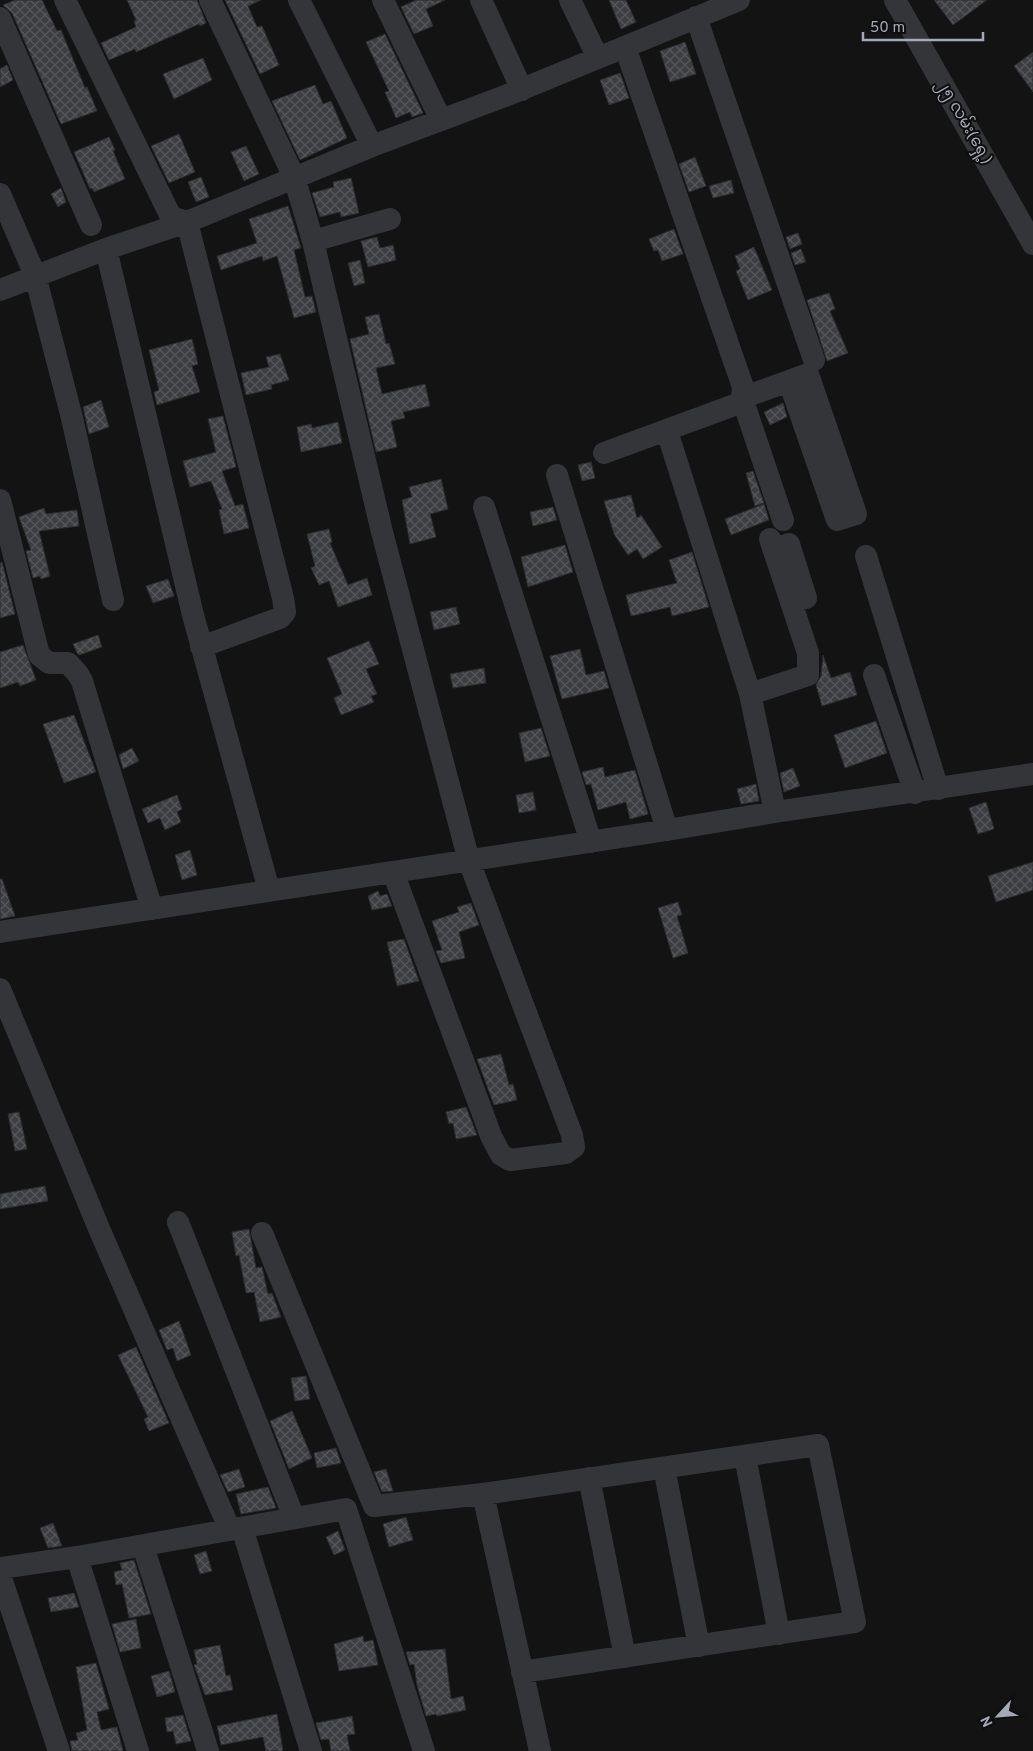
<svg xmlns="http://www.w3.org/2000/svg" width="1033" height="1751" font-family="Overpass,'Noto Sans Myanmar',sans-serif">
<style>
.building{fill:url(#building-cross-hatch);stroke:#2d2d30}
.lines{fill:none;stroke-linecap:round;stroke-linejoin:round}
.minor{stroke:#343539;stroke-width:22}
.labels{text-anchor:middle;dominant-baseline:central;stroke-width:4;stroke-linejoin:round;paint-order:stroke}
.street-label{font-size:16px;fill:#a5a9b5;stroke:#0e0e0f}
</style>
<defs>
<pattern id="building-cross-hatch" width="8" height="8" patternUnits="userSpaceOnUse" patternTransform="scale(1.25)"><rect width="8" height="8" fill="#3d3e41"/><path d="M0 0l8 8M0 8l8-8" fill="none" stroke="#56575a"/></pattern>
</defs>
<rect width="100%" height="100%" fill="#131314"/>
<path class="building" d="M15 0H42L57 31 61 30 85 88 87 87 97 111 61 124 12 13 3 5Z
M127 0H197L206 23 200 26 199 24 136 52 135 49 109 60 101 43 136 27 134 21 136 20Z
M225 0H261L248 6 257 27 262 26 279 65 260 74Z
M416 0H445L426 9 433 26 414 34 401 7Z
M609 0H626L636 22 621 29Z
M934 0H987L953 25Z
M385 34 423 113 412 117 410 112 396 118 385 92 389 91 366 42Z
M685 42 696 74 670 82 660 51Z
M1033 52V92L1014 66Z
M203 58 212 80 174 99 163 74Z
M7 65 13 80 0 87V69Z
M620 73 629 98 609 105 600 80Z
M315 85 323 104 331 101 347 138 300 160 272 101Z
M179 134 195 172 169 183 151 146Z
M109 137 115 150 113 151 125 179 94 192 92 188 90 189 74 152Z
M246 146 259 174 244 181 231 152Z
M695 157 706 186 689 192 679 164Z
M201 177 209 197 196 202 188 182Z
M351 178 359 213 341 217 340 212 320 217 312 193 334 187 333 182Z
M731 180 734 193 713 198 709 186Z
M61 188 66 202 58 207 51 194Z
M288 206 301 248 294 250 305 297 312 296 316 312 294 318 277 256 263 261 262 256 221 270 217 256 257 243 249 219Z
M674 229 683 254 662 261 658 250 654 251 649 239Z
M798 233 802 244 790 249 786 237Z
M377 237 380 248 393 245 396 260 368 267 361 241Z
M754 247 772 290 748 300 736 271 740 269 735 256Z
M801 249 806 262 795 265 791 253Z
M360 260 365 283 354 286 348 263Z
M829 293 835 309 830 311 848 353 827 361 807 300Z
M379 314 386 344 389 343 395 364 376 368 382 394 425 384 430 406 403 412 405 418 391 421 397 447 376 452 350 339 369 334 365 317Z
M192 339 198 364 192 366 200 392 157 405 154 392 159 390 149 350Z
M280 354 289 380 271 385 272 389 246 395 241 373 269 367 266 357Z
M101 400 109 427 89 434 83 407Z
M783 403 787 417 770 425 764 412Z
M223 416 236 467 222 471 235 506 243 504 249 528 224 534 219 510 222 509 211 481 190 487 183 461 216 452 208 419Z
M338 422 342 443 301 452 297 427 311 424 312 428Z
M591 462 595 478 582 481 578 465Z
M753 471 764 503 755 506 746 473Z
M441 479 448 509 430 514 436 537 410 544 402 500 412 497 409 487Z
M631 495 637 518 641 515 662 547 643 559 637 549 628 555 614 534 604 501Z
M764 504 769 520 731 535 725 519Z
M553 507 557 520 533 526 530 512Z
M44 508 46 514 77 510 79 526 39 531 50 576 41 579 40 576 33 578 26 551 31 550 19 517Z
M329 529 332 542 330 543 348 585 367 578 372 595 338 607 329 581 319 585 311 568 315 566 307 534Z
M565 545 573 572 528 587 521 557Z
M692 552 709 607 672 616 670 607 631 616 626 595 677 583 669 560Z
M2 562 15 614 0 618V563Z
M168 579 174 596 153 603 146 586Z
M456 607 460 624 434 630 430 612Z
M98 635 102 647 79 655 77 653 73 644Z
M369 641 379 664 366 669 377 694 371 696 374 702 341 715 334 698 342 694 327 658Z
M23 645 36 680 20 686 18 682 0 688V652Z
M580 649 586 675 604 671 609 688 562 699 550 656Z
M823 655 831 678 850 672 857 695 822 706 816 685 821 676Z
M484 668 486 683 453 688 450 674Z
M74 715 96 772 64 783 43 724Z
M876 721 887 753 845 768 834 735Z
M541 728 550 756 525 762 519 733Z
M132 748 139 761 123 769 119 755Z
M603 767 605 777 635 770 648 814 630 819 626 802 598 810 591 784 586 785 582 772Z
M793 768 800 786 784 792 780 773Z
M756 784 759 801 741 804 737 789Z
M533 792 536 810 519 813 516 795Z
M177 795 182 809 177 812 181 822 165 830 160 818 148 823 142 809Z
M986 802 994 829 978 834 969 808Z
M190 850 197 875 182 880 175 855Z
M1033 862V890L996 902 988 876Z
M0 879H2L15 916 0 919Z
M378 891 380 896 387 894 392 906 372 910 368 896Z
M678 902 682 915 677 916 688 953 673 958 658 908Z
M471 903 479 925 459 932 465 958 441 963 436 951 442 950 432 921 459 912 457 907Z
M404 939 419 981 397 986 387 942Z
M501 1054 509 1085 513 1084 517 1100 494 1105 477 1059Z
M466 1107 477 1135 456 1139 453 1123 449 1124 446 1112Z
M19 1112 27 1149 15 1151 8 1114Z
M45 1186 48 1201 0 1209V1194Z
M249 1229 256 1268 262 1267 268 1294 272 1293 281 1317 260 1322 254 1292 246 1293 239 1255 236 1256 232 1232Z
M179 1321 191 1355 177 1361 173 1348 167 1350 159 1330Z
M136 1347 169 1423 149 1431 144 1419 148 1417 118 1355Z
M306 1376 310 1399 295 1401 291 1378Z
M292 1411 312 1458 289 1469 270 1421Z
M336 1448 341 1463 317 1468 314 1453Z
M239 1469 245 1487 228 1492 220 1475Z
M386 1469 393 1491 382 1492 374 1472Z
M268 1487 276 1508 241 1514 236 1494Z
M406 1517 413 1540 389 1547 383 1524Z
M53 1523 62 1546 48 1548 40 1528Z
M338 1531 345 1550 334 1555 326 1537Z
M206 1551 212 1571 200 1574 194 1555Z
M134 1560 151 1614 129 1618 122 1584 116 1585 114 1572 122 1570 120 1563Z
M74 1593 79 1607 51 1612 48 1598Z
M136 1619 141 1648 120 1652 112 1624Z
M363 1636 364 1642 373 1640 378 1665 339 1671 334 1644Z
M220 1645 226 1676 230 1675 233 1690 205 1695 194 1665 197 1664 194 1650Z
M445 1649 451 1699 463 1696 466 1710 437 1716 436 1714 426 1716 417 1685 414 1664 410 1665 406 1652Z
M96 1663 109 1709 97 1712 101 1730 117 1727 123 1751H72L70 1741 78 1740 76 1733 87 1730 76 1667Z
M169 1671 175 1692 157 1697 151 1676Z
M277 1714 283 1751H266L263 1737 221 1745 217 1726Z
M183 1715 191 1741 176 1744 173 1731 167 1732 165 1718Z
M352 1716 355 1734 347 1735 350 1751H331L329 1739 321 1740 316 1723Z"/>
<g class="lines">
<path class="minor" d="M65 0 171 217 187 222 283 598 285 612 280 618 201 647
M210 0 294 177 313 241 382 532 469 861 572 1135 574 1147 566 1153 510 1160 501 1155 491 1136 393 872
M299 0 372 146
M383 0 441 120
M481 0 522 90
M570 0 598 58
M895 0 1033 244
M696 17 814 360
M0 18 91 225
M0 194 35 275 72 418 113 600
M313 241 390 219
M106 249 193 615 269 890
M0 290 106 249 187 222 372 146 505 96 739 0
M667 431 750 694 775 812
M604 453 737 404 742 398 743 387 625 47
M557 475 667 830
M0 500 39 655 49 663H68L78 674 82 681 152 909
M484 507 591 842
M783 520 742 398 808 374 856 514 837 520 789 381
M773 549 789 544 806 598 801 599
M866 556 938 789
M874 675 915 793
M750 694 808 675V653L770 539
M0 932 667 830 775 812 1033 774
M0 989 100 1231 230 1530
M178 1222 294 1518
M262 1233 374 1506 483 1494 540 1751
M745 1456 779 1634
M664 1468 699 1646
M589 1478 625 1657
M483 1494 818 1445 855 1622 522 1672
M242 1528 311 1751
M143 1546 208 1751
M0 1568 77 1557
M0 1575 59 1751
M138 1751 77 1557 346 1509 424 1751"/>
</g>
<g class="labels">
<g class="street-label">
<text transform="translate(964 122) rotate(60)">၂၅ လမ်း(ရှေ့)</text>
</g>
</g>
<g transform="translate(998 1716) rotate(244)" stroke="#0e0e0f" stroke-width="4" paint-order="stroke">
<path d="M0-4L9 19L0 12L-9 19Z" fill="#a5a9b5"/>
<text y="-8" font-size="14" font-weight="bold" text-anchor="middle" fill="#a5a9b5">N</text>
</g>
<path d="M863 32v8h120v-8" fill="none" stroke="#a5a9b5" stroke-width="2.5"/>
<text x="870" y="32" font-size="15" fill="#a5a9b5" stroke="#0e0e0f" stroke-width="4" paint-order="stroke">50 m</text>
</svg>
